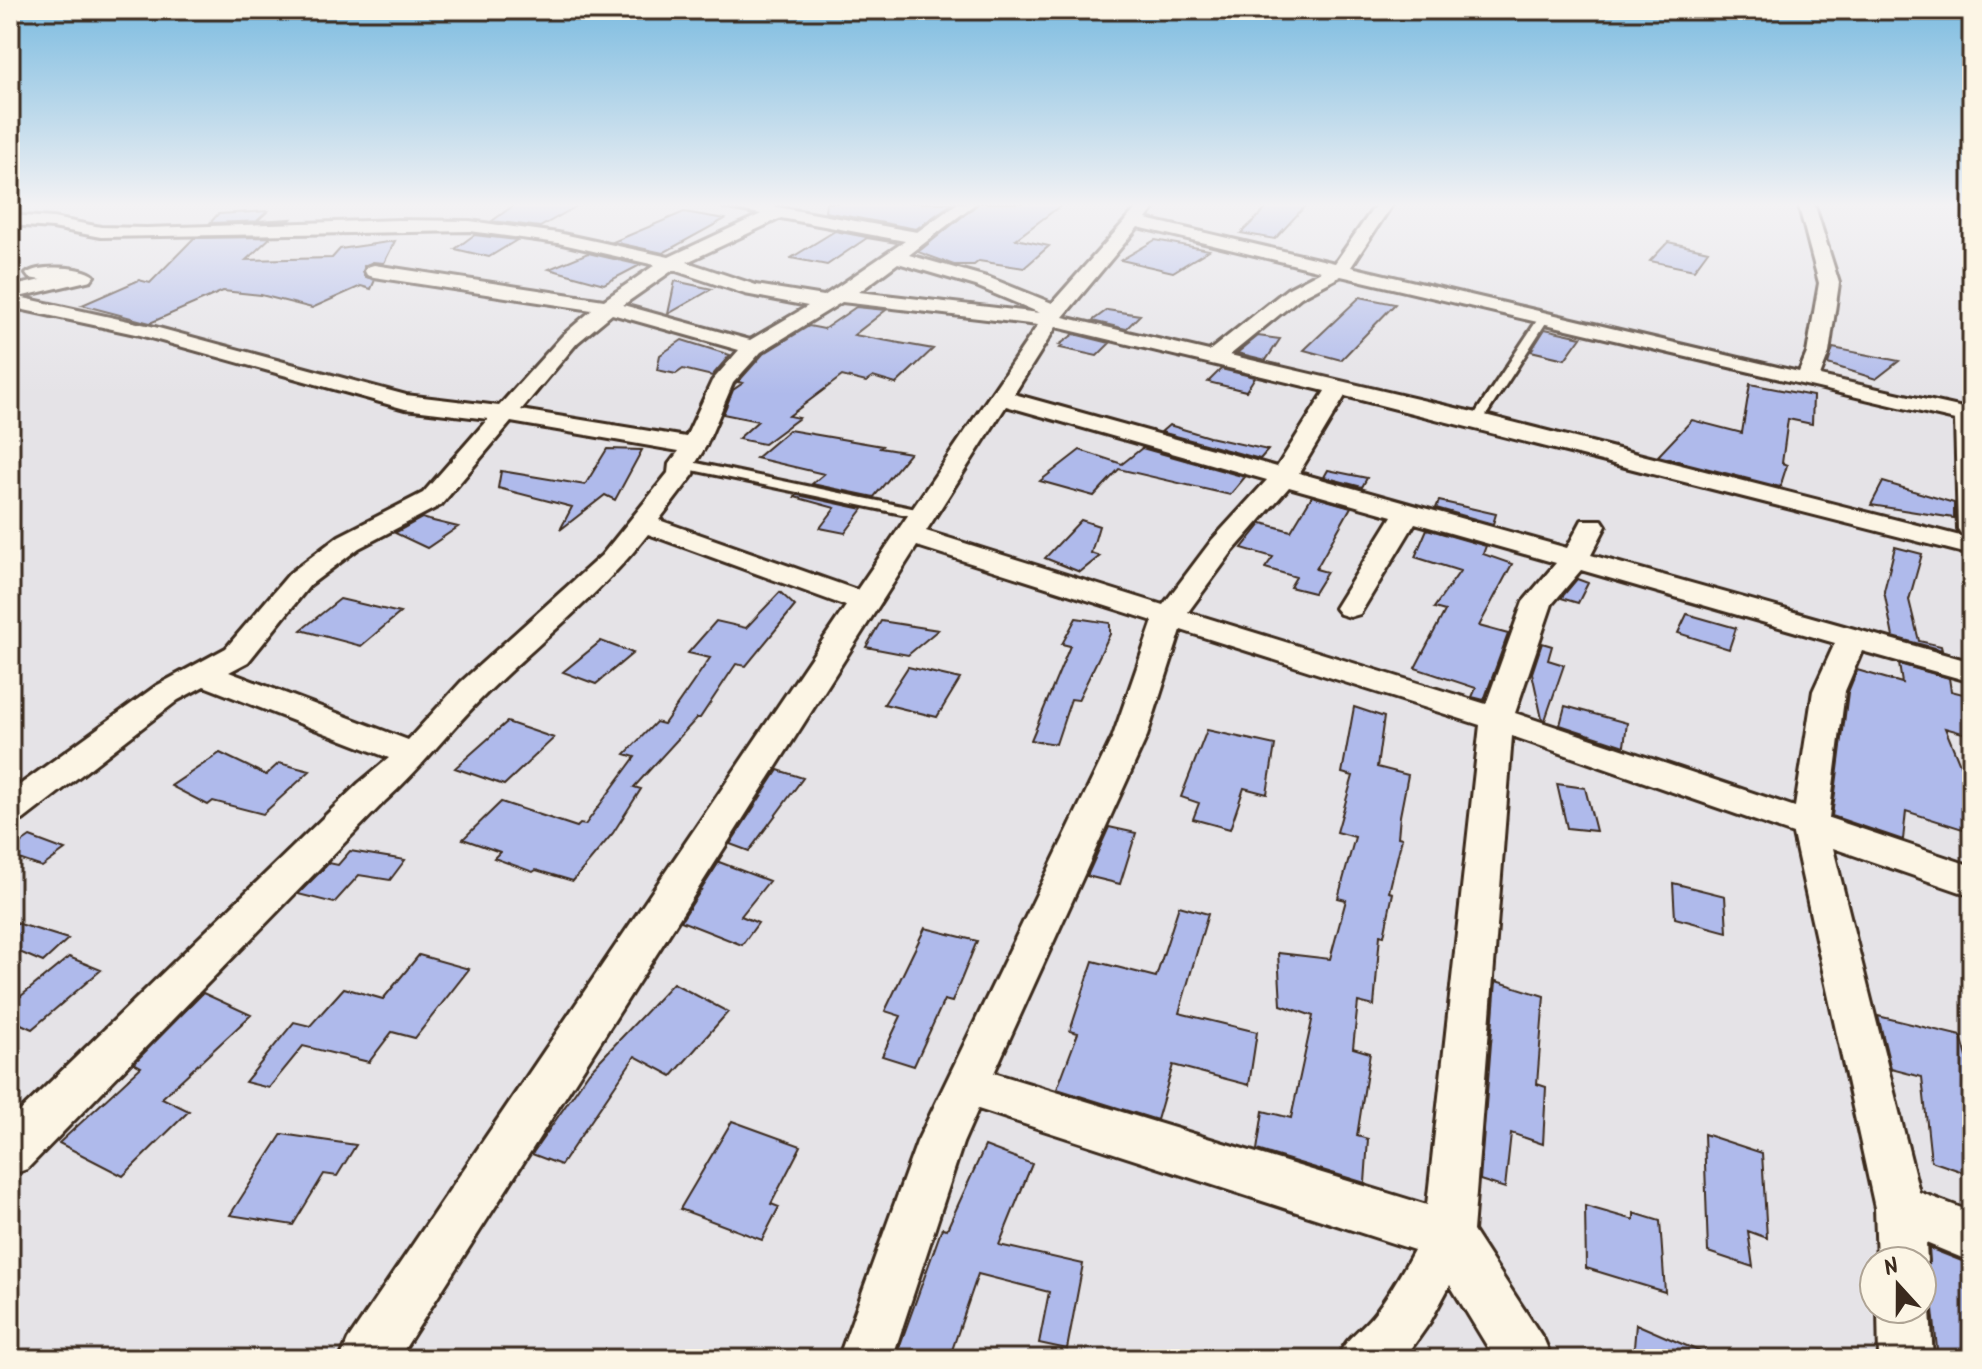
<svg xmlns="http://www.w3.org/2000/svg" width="1982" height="1369" font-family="Kalam,sans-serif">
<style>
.building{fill:#afbaeb;stroke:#3b2a1e;stroke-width:2}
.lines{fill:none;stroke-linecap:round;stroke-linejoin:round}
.service-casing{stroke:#3b2a1e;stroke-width:6}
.minor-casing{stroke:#3b2a1e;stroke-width:6}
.service{fill:#fcf5e5;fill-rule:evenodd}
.minor{fill:#fcf5e5;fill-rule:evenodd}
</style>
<rect width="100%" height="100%" fill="#e5e3e7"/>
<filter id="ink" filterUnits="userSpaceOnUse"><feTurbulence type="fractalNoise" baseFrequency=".0125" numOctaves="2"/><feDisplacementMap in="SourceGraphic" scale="16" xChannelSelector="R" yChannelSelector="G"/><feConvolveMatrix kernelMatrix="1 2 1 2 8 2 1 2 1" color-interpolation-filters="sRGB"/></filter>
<g filter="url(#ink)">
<path class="building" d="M517 203H582L540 227 492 221Z
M826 203H953L916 229 825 212Z
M979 203H1064L1016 239 1049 246 1024 268 979 261 974 265H954L918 252Z
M1272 203H1308L1275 239 1241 233Z
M268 211 257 221 291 219 290 220 210 223 218 214Z
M684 212 725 219 663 253 613 242Z
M835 231 897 243 867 238 827 265 791 258Z
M474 235 517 240 489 257 455 249Z
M271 237 246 260 332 258 340 249 395 241 384 263 373 262 364 266V276L375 280 371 289 361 286 312 308 261 295 223 291 150 323 82 305 139 280 150 283 194 238Z
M1155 240 1209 250 1173 272 1121 260Z
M1668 242 1708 251 1694 270 1650 261Z
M588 253 640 265 604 284 549 269Z
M675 281 712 289 668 314Z
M1360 297 1395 304 1341 360 1304 350Z
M856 307 886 310 854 335 933 349 896 384 873 377 866 382 842 376 789 416 799 418 764 444 738 439 758 421 723 414 733 390 743 383 738 382 763 354 809 326 824 329Z
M1107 310 1140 315 1126 329 1092 321Z
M1545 329 1581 337 1565 359 1531 351Z
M1074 334 1110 343 1097 356 1060 348 1062 346 1059 345Z
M1258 336 1280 339 1266 360 1237 353Z
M682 340 730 355 712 376 683 369 676 374 657 370 660 355Z
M1833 348 1899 361 1876 379 1828 364Z
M1221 369 1255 377 1246 391 1208 382Z
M1750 384 1813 396 1812 424 1788 419 1782 463 1787 465 1780 487 1658 456 1692 420 1742 433Z
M1169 425 1209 437 1268 450 1260 459 1161 432Z
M789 430 882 446 880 448 910 453 874 497 812 484 824 474 756 458Z
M1142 448 1245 477 1230 495 1119 469 1094 496 1040 481 1080 450 1122 464Z
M607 449 642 450 615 500 605 495 560 530 572 507 498 488 501 471 585 485Z
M1328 470 1367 478 1362 487 1324 477Z
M1883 482 1954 503V518L1871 505Z
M798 495 863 509 845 533 820 528 835 508 795 497Z
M1312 496 1351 507 1316 569 1327 572 1314 593 1290 587 1296 577 1265 568 1273 557 1242 548 1262 523 1291 531Z
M1439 501 1496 514 1493 524 1436 508Z
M422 518 429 520 458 527 427 548 395 533Z
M1081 520 1099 526 1091 553 1100 556 1080 572 1045 558Z
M1427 529 1486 546 1483 554 1512 564 1479 626 1508 634 1484 700 1472 697 1476 688 1415 668 1445 611 1434 608 1460 571 1415 557Z
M1895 547 1922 554 1909 600 1919 641 1941 646 1942 650 1893 637 1884 591Z
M1577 579 1588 583 1578 603 1561 598Z
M780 592 795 606 746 666 736 664 700 718H697L634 787 641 789 613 833 573 881 536 870 533 872 494 858 500 852 463 839 501 802 577 827 580 824 585 825 635 757 625 754 656 722 664 724 710 658 688 653 716 621 746 628Z
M340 599 400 613 361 646 301 630Z
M1687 614 1736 628 1729 649 1678 633Z
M1076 618 1110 623V634L1078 700 1071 699 1056 744 1031 740 1070 646 1062 644Z
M881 621 938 630 908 655 866 647Z
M601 641 633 653 596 684 563 672Z
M1542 643 1552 646 1548 660 1564 665 1545 720 1542 719 1532 673Z
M1899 664 1949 678 1951 691 1963 694 1966 734 1945 728 1968 784 1972 785V832L1906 811 1903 840 1832 816 1848 692 1857 670 1902 683Z
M908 667 960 679 937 717 884 704Z
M1565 706 1627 723 1624 746 1560 725Z
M1354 707 1384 717 1377 767 1408 775 1400 816 1398 837 1402 838 1389 892 1393 893 1384 936 1380 935 1374 1006 1358 1002 1353 1048 1370 1053 1357 1136 1368 1139 1365 1183 1257 1150 1263 1111 1291 1118 1313 1016 1281 1005 1278 953 1330 959 1346 900 1338 898 1355 837 1337 832 1353 776 1342 773Z
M507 722 554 738 504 785 455 768Z
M1207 730 1275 745 1267 794 1244 788 1230 829 1193 819 1199 803 1181 797Z
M220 753 266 775 279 763 310 771 263 814 213 801 208 805 171 786Z
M778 770 803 778 749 851 730 844Z
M1557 784 1585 788 1596 831 1567 828Z
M1109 827 1136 833 1120 884 1087 876Z
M30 837 65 850 42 867 10 856V851Z
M350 851 405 860 390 880 359 875 334 903 298 894 329 863 338 865Z
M719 862 769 881 741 916 758 923 742 945 681 921Z
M1673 883 1725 896 1727 932 1675 918Z
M1179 906 1208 914 1179 1013 1257 1032 1249 1085 1173 1065 1157 1120 1057 1089 1078 1033 1070 1031 1093 961 1156 977Z
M10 921 68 939 43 962 10 948Z
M925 928 977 941 952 1002 944 1000 914 1066 882 1056 901 1016 885 1011Z
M419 955 469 969 415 1038 392 1032 369 1062 303 1046 269 1088 245 1082 294 1022 310 1026 344 988 383 999Z
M69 957 101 970 32 1029 10 1019V1005Z
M1496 981 1544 996 1537 1084 1546 1087 1543 1144 1511 1133 1505 1188 1480 1180Z
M673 983 728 1012 672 1076 635 1056 561 1165 532 1154 589 1072Z
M203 993 251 1015 162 1098 189 1111 123 1176 59 1143 141 1067 134 1063Z
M1878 1016 1961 1036 1967 1057 1972 1058V1175L1931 1161 1922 1077 1891 1069Z
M732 1121 801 1146 771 1204 779 1207 762 1240 680 1209Z
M282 1134 356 1145 337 1176 324 1174 293 1225 230 1215Z
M1704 1134 1762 1153 1767 1238 1748 1231 1753 1267 1708 1252Z
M985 1146 1032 1164 999 1245 1083 1264 1067 1349 1039 1343 1049 1292 978 1274 949 1359H895L942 1228 947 1229Z
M1585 1206 1634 1220V1213L1660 1221 1665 1292 1586 1268Z
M1929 1248 1972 1265V1359H1938L1933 1309 1922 1288V1276L1930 1261Z
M1636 1324 1717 1359H1633Z"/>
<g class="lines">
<defs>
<path id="service" d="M1544 315 1549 318 1483 420 1481 423H1473L1471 420 1540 316Z
M682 460 921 510 928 514 921 518 678 467V461Z"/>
<path id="minor" d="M721 203H755L917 232 958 203H976L909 255 990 278 1052 303 1141 203H1158L1146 219 1335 263 1377 203H1393L1351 267 1799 372 1807 353 1819 283 1798 203H1814L1839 283 1829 353 1820 376 1972 410V537L1962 535 1958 529 1955 420 1341 276 1301 297 1230 355 1477 413 1972 539V555L1345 396 1299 473 1567 548 1582 520H1602L1606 526 1591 555 1972 662V682L1862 651 1845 691 1829 818 1972 866V896L1833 848 1919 1192 1972 1212V1262L1926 1243 1927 1261 1922 1273V1261H1877L1875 1208 1793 834 1512 736 1473 1231 1544 1340 1552 1359H1495L1450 1285 1430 1322 1404 1359H1337C1347 1336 1358 1333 1373 1315 1389 1295 1402 1272 1414 1250L978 1109 963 1143 892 1359H838L917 1142 1113 736 1153 621 917 546 398 1359H340L348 1340 846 606 648 534C601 594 540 641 486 694 451 728 422 768 385 801L27 1169 10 1175V1121L359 783 389 758 204 686 178 700 23 820 10 824V792L156 686 226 648 290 573 339 536 423 493 488 419 405 409 140 335 10 307V287L41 280 29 278 26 274C38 264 83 266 94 276L91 280 19 297 151 326 406 395 499 406 563 335 592 310 374 277 367 275 365 271 367 267 374 265 604 300 655 265 558 243 470 231 101 237 53 228 10 225V215L53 218 101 227 146 228 398 220 470 221 558 233 669 257 761 214 723 207ZM781 218 905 241 824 296 756 285 687 262ZM1138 227 1321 271 1287 289 1209 351 1063 317ZM898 263 976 286 1040 313 859 292ZM673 270 745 294 808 306 750 340 623 305ZM842 302 1038 325 857 590 659 520 694 474 695 464 706 446 733 383 761 352ZM612 314 739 350 712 381 686 437 521 410 577 343ZM1056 327 1325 391 1277 467 1014 394ZM1006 406 1267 480 1212 540 1163 605 926 531ZM511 422 679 451 669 464 668 473 602 555 461 682 408 740 229 672 248 662 310 585 359 548 441 505ZM1289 487 1392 516 1335 608 1340 614 1350 617 1360 614 1415 523 1556 563 1523 602 1486 704 1188 612 1232 552ZM1581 570 1835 643 1813 691 1795 807 1515 713 1552 604ZM1181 630 1480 725 1427 1205 994 1073 1147 736Z
M1922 1291 1930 1309 1933 1359H1879L1878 1309H1922Z"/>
</defs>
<use href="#service" class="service-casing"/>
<use href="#minor" class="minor-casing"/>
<use href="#service" class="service"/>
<use href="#minor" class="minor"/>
</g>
</g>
<linearGradient id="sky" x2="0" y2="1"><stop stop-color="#7bbbe0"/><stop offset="0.52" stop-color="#f3f2f4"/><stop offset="1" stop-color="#f3f2f4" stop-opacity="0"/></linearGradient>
<rect width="1982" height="394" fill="url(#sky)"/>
<rect width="1982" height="1369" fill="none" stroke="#fcf5e5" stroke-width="40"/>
<rect x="20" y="20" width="1942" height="1329" fill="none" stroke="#3b2a1e" stroke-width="3" filter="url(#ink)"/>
<g transform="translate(1898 1285) rotate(339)"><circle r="38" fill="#fcf5e5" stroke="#afa495" stroke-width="2"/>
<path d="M0-6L14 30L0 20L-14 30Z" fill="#3b2a1e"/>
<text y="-12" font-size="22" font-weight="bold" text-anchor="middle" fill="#3b2a1e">N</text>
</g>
</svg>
